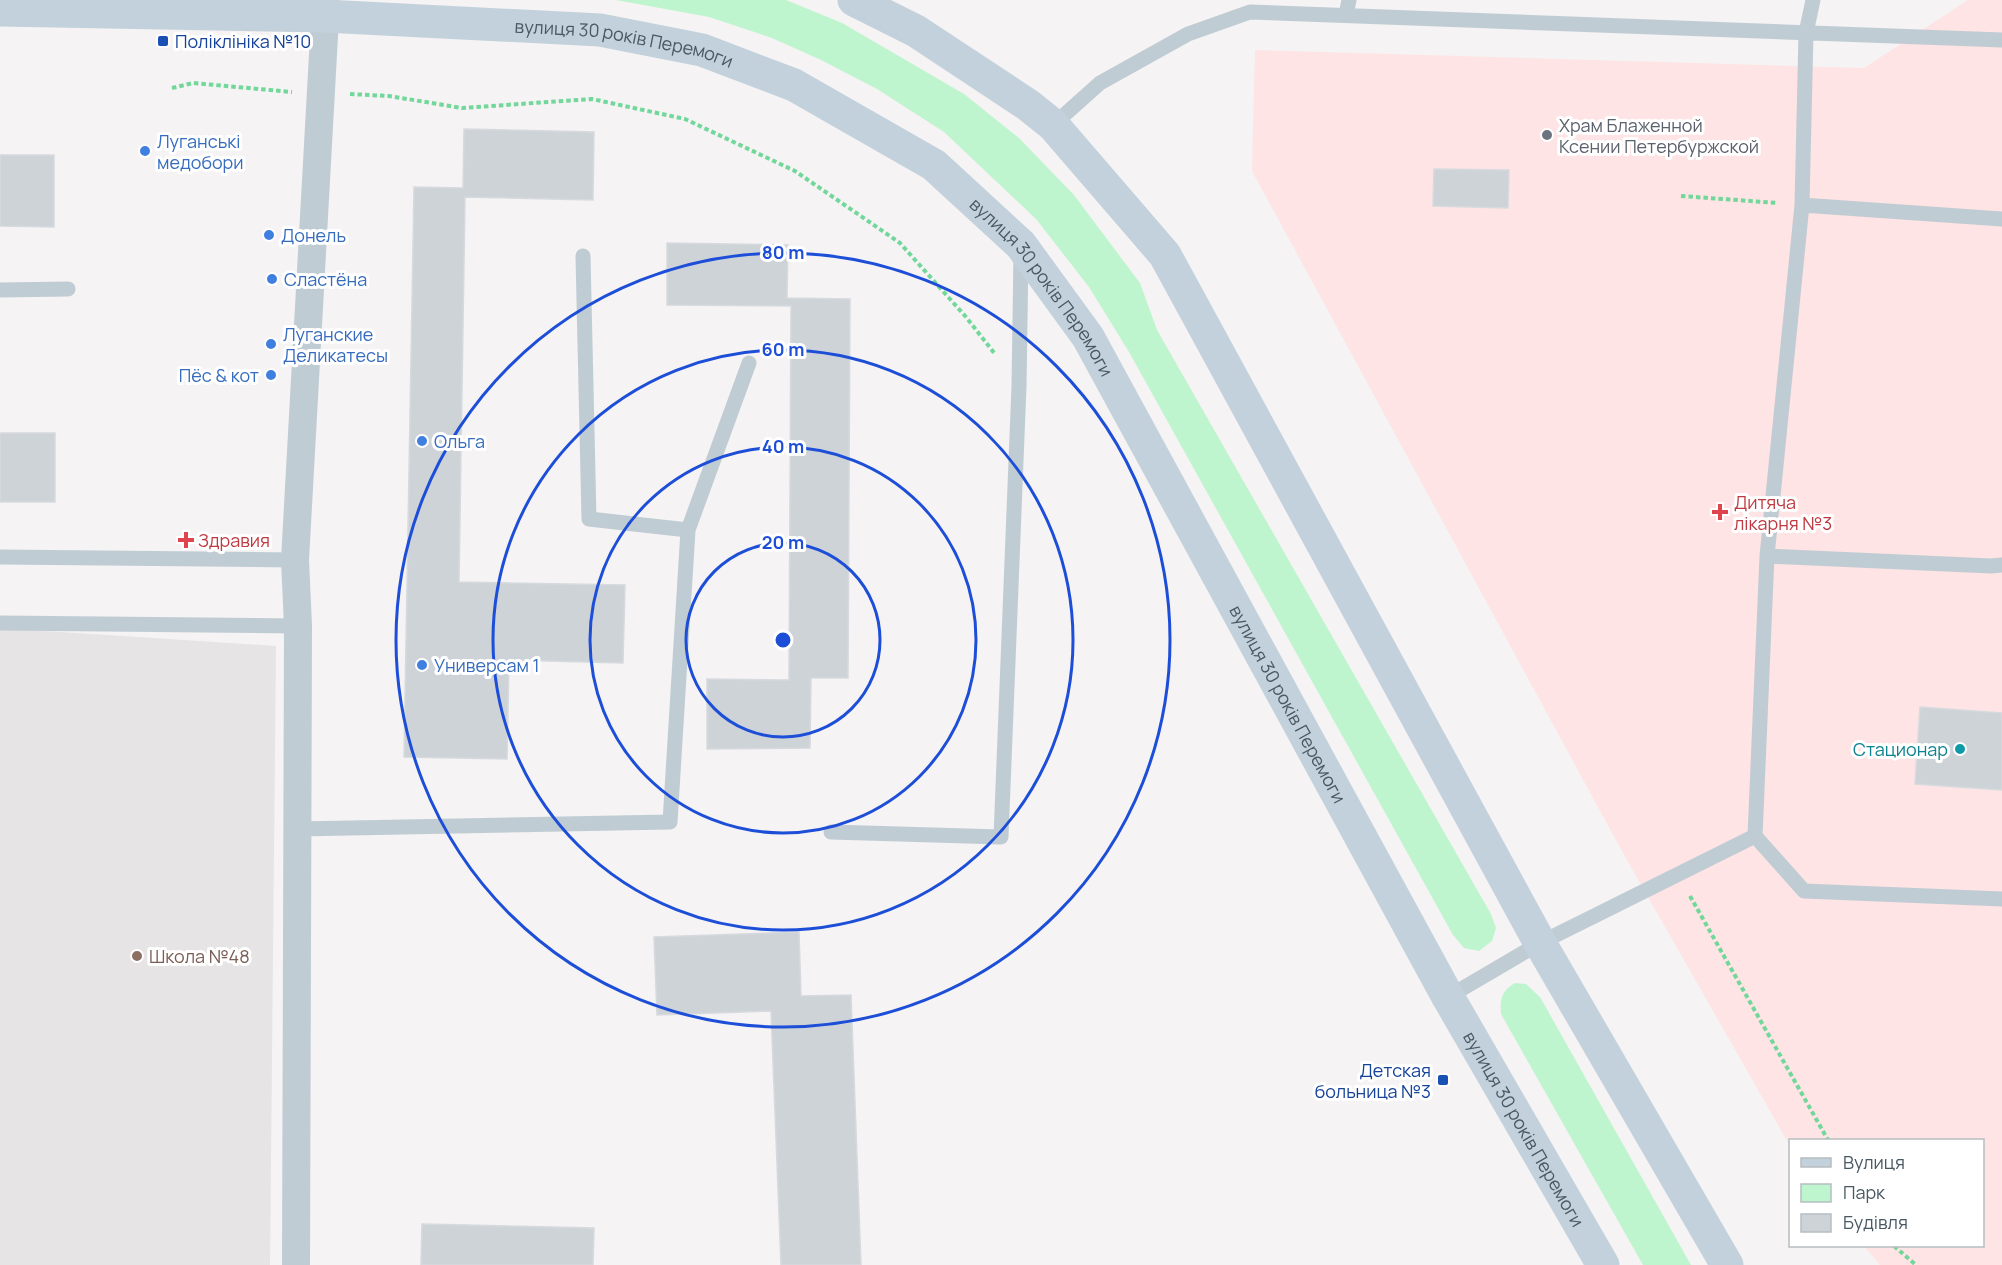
<svg xmlns="http://www.w3.org/2000/svg" width="2002" height="1265" font-family="Manrope,sans-serif">
<style>
.education{fill:#e6e4e5}
.medical{fill:#fee4e4}
.green{fill:#bff5ce}
.building{fill:#ced3d8;stroke:#d6dade;stroke-width:1.5}
.lines{fill:none;stroke-linecap:round;stroke-linejoin:round}
.path{stroke:#72d79a;stroke-width:4;stroke-dasharray:4.5 3;stroke-linecap:butt}
.lane{stroke:#c0ccd3;stroke-width:15}
.street{stroke:#c0ccd3;stroke-width:28}
.secondary{stroke:#c2d1db;stroke-width:33}
.ring{fill:none;stroke:#1d4ed8;stroke-width:3}
.transit-dot{fill:#1a4fb4;stroke:#fff;stroke-width:2}
.worship-dot{fill:#6b7280;stroke:#fff;stroke-width:2}
.shop-dot{fill:#3f7fe0;stroke:#fff;stroke-width:2}
.health-dot{fill:#e0444e;stroke:#fff;stroke-width:2}
.culture-dot{fill:#0f9aa8;stroke:#fff;stroke-width:2}
.education-dot{fill:#8d6e63;stroke:#fff;stroke-width:2}
.labels{text-anchor:middle;dominant-baseline:central;stroke-width:6;stroke-linejoin:round;paint-order:stroke}
.transit-label{font-size:18px;fill:#164399;stroke:#fff;text-anchor:start}
.street-label{font-size:18px;fill:#485963;stroke:#fff}
.worship-label{font-size:18px;fill:#5b616d;stroke:#fff;text-anchor:start}
.shop-label{font-size:18px;fill:#366cbe;stroke:#fff;text-anchor:start}
.health-label{font-size:18px;fill:#be3a42;stroke:#fff;text-anchor:start}
.culture-label{font-size:18px;fill:#0d838f;stroke:#fff;text-anchor:end}
.education-label{font-size:18px;fill:#785e54;stroke:#fff;text-anchor:start}
.centre{fill:#1d4ed8;stroke:#fff;stroke-width:3}
.ring-label{font-size:18px;text-anchor:middle;font-weight:bold;fill:#1d4ed8;stroke:#fff;stroke-width:6;stroke-linejoin:round;paint-order:stroke}
</style>
<rect width="100%" height="100%" fill="#f5f3f3"/>
<path class="education" d="M0 628 276 646 270 1265H0Z"/>
<path class="medical" d="M1968 0H2002V1265H1880L1864 1246H1982V1140H1790V1146L1623 853 1252 171 1255 50 1864 68Z"/>
<path class="green" d="M616 0H786L842 23 964 94 1019 138 1074 195 1140 283 1157 330 1491 914 1496 928 1492 941 1479 951 1464 948 1453 935 1129 352 1089 287 1036 219 944 132 877 89 821 60 772 38 709 17Z
M1515 983 1526 984 1540 997 1691 1265H1643L1501 1014C1500 999 1501 991 1515 983Z"/>
<path class="building" d="M464 129 594 132 593 200 465 197 459 582 625 585 623 663 509 660 507 759 404 757 414 187 463 188Z
M0 155H54V227L0 226Z
M1434 169 1509 170 1508 208 1433 206Z
M667 243 788 245 787 298 850 299 848 678H811L810 748 707 749V679L789 680 791 306 667 305Z
M0 433H55V502H0Z
M1920 707 2002 713V790L1915 784Z
M799 932 801 996 851 995 861 1265H781L771 1011 657 1015 654 937Z
M422 1224 594 1228 593 1265H421Z"/>
<g class="lines">
<path class="path" d="M172 88 193 83 292 92
M350 94 389 96 462 108 592 99 685 119 795 171 900 243 966 317 995 354
M1681 196 1778 203
M1690 896 1828 1140
M1894 1246 1916 1265"/>
<path class="lane" d="M1346 15 1349 0
M1053 125 1100 83 1188 34 1250 12 2002 40
M1802 205 2002 219
M0 290 68 289
M688 530 749 363
M1767 556 1991 566 2002 565
M0 557 295 560
M0 623 298 626
M297 829 670 822 688 530 589 519 583 256
M831 832 1001 837 1019 386 1021 254
M1755 836 1804 891 2002 899
M1448 997 1540 943 1755 836 1767 556 1802 205 1806 33 1813 0"/>
<path class="street" d="M296 1265 298 626 295 560 326 0"/>
<g class="secondary">
<path d="M854 0 916 31 1028 105 1053 125 1165 255 1540 943 1727 1265"/>
<path id="s1" d="M0 10 325 16 600 30 702 50 794 85 934 165 1021 245 1088 337 1448 997 1603 1265"/>
</g>
</g>
<g class="ring">
<circle cx="783" cy="640" r="97"/>
<circle cx="783" cy="640" r="193"/>
<circle cx="783" cy="640" r="290"/>
<circle cx="783" cy="640" r="387"/>
</g>
<g class="transit-dot">
<rect x="157" y="35" width="12" height="12" rx="3"/>
<rect x="1437" y="1074" width="12" height="12" rx="3"/>
</g>
<circle class="worship-dot" cx="1547" cy="135" r="6"/>
<g class="shop-dot">
<circle cx="145" cy="151" r="6"/>
<circle cx="269" cy="235" r="6"/>
<circle cx="272" cy="279" r="6"/>
<circle cx="271" cy="344" r="6"/>
<circle cx="271" cy="375" r="6"/>
<circle cx="422" cy="441" r="6"/>
<circle cx="422" cy="665" r="6"/>
</g>
<g class="health-dot">
<path d="M1717 503h6v6h6v6h-6v6h-6v-6h-6v-6h6z"/>
<path d="M183 531h6v6h6v6h-6v6h-6v-6h-6v-6h6z"/>
</g>
<circle class="culture-dot" cx="1960" cy="749" r="6"/>
<circle class="education-dot" cx="137" cy="956" r="6"/>
<g class="labels">
<g class="transit-label">
<text x="175" y="41">Поліклініка №10</text>
<text x="1431" y="1070" text-anchor="end">Детская<tspan x="1431" dy="21">больница №3</tspan></text>
</g>
<g class="street-label">
<text stroke="none"><textPath href="#s1" startOffset="626">вулиця 30 років Перемоги</textPath></text>
<text stroke="none"><textPath href="#s1" startOffset="1128">вулиця 30 років Перемоги</textPath></text>
<text stroke="none"><textPath href="#s1" startOffset="1614">вулиця 30 років Перемоги</textPath></text>
<text stroke="none"><textPath href="#s1" startOffset="2100">вулиця 30 років Перемоги</textPath></text>
</g>
<g class="worship-label">
<text x="1559" y="125">Храм Блаженной<tspan x="1559" dy="21">Ксении Петербуржской</tspan></text>
</g>
<g class="shop-label">
<text x="157" y="141">Луганські<tspan x="157" dy="21">медобори</tspan></text>
<text x="281" y="235">Донель</text>
<text x="284" y="279">Сластёна</text>
<text x="283" y="334">Луганские<tspan x="283" dy="21">Деликатесы</tspan></text>
<text x="259" y="375" text-anchor="end">Пёс &amp; кот</text>
<text x="434" y="441">Ольга</text>
<text x="434" y="665">Универсам 1</text>
</g>
<g class="health-label">
<text x="1734" y="502">Дитяча<tspan x="1734" dy="21">лікарня №3</tspan></text>
<text x="198" y="540">Здравия</text>
</g>
<g class="culture-label">
<text x="1948" y="749">Стационар</text>
</g>
<g class="education-label">
<text x="149" y="956">Школа №48</text>
</g>
</g>
<circle cx="783" cy="640" r="9" class="centre"/>
<g class="ring-label">
<text x="783" y="259">80 m</text>
<text x="783" y="356">60 m</text>
<text x="783" y="453">40 m</text>
<text x="783" y="549">20 m</text>
</g>
<rect x="1789" y="1139" width="195" height="108" fill="#ffffff" stroke="#b6bdc1" stroke-width="1.5"/>
<rect x="1801" y="1158" width="30" height="9" fill="#c2d1db" stroke="#b6bdc1" stroke-width="1.5"/>
<text x="1843" y="1169" font-size="18" fill="#485963">Вулиця</text>
<rect x="1801" y="1184" width="30" height="18" fill="#bff5ce" stroke="#b6bdc1" stroke-width="1.5"/>
<text x="1843" y="1199" font-size="18" fill="#485963">Парк</text>
<rect x="1801" y="1214" width="30" height="18" fill="#ced3d8" stroke="#b6bdc1" stroke-width="1.5"/>
<text x="1843" y="1229" font-size="18" fill="#485963">Будівля</text>
</svg>
